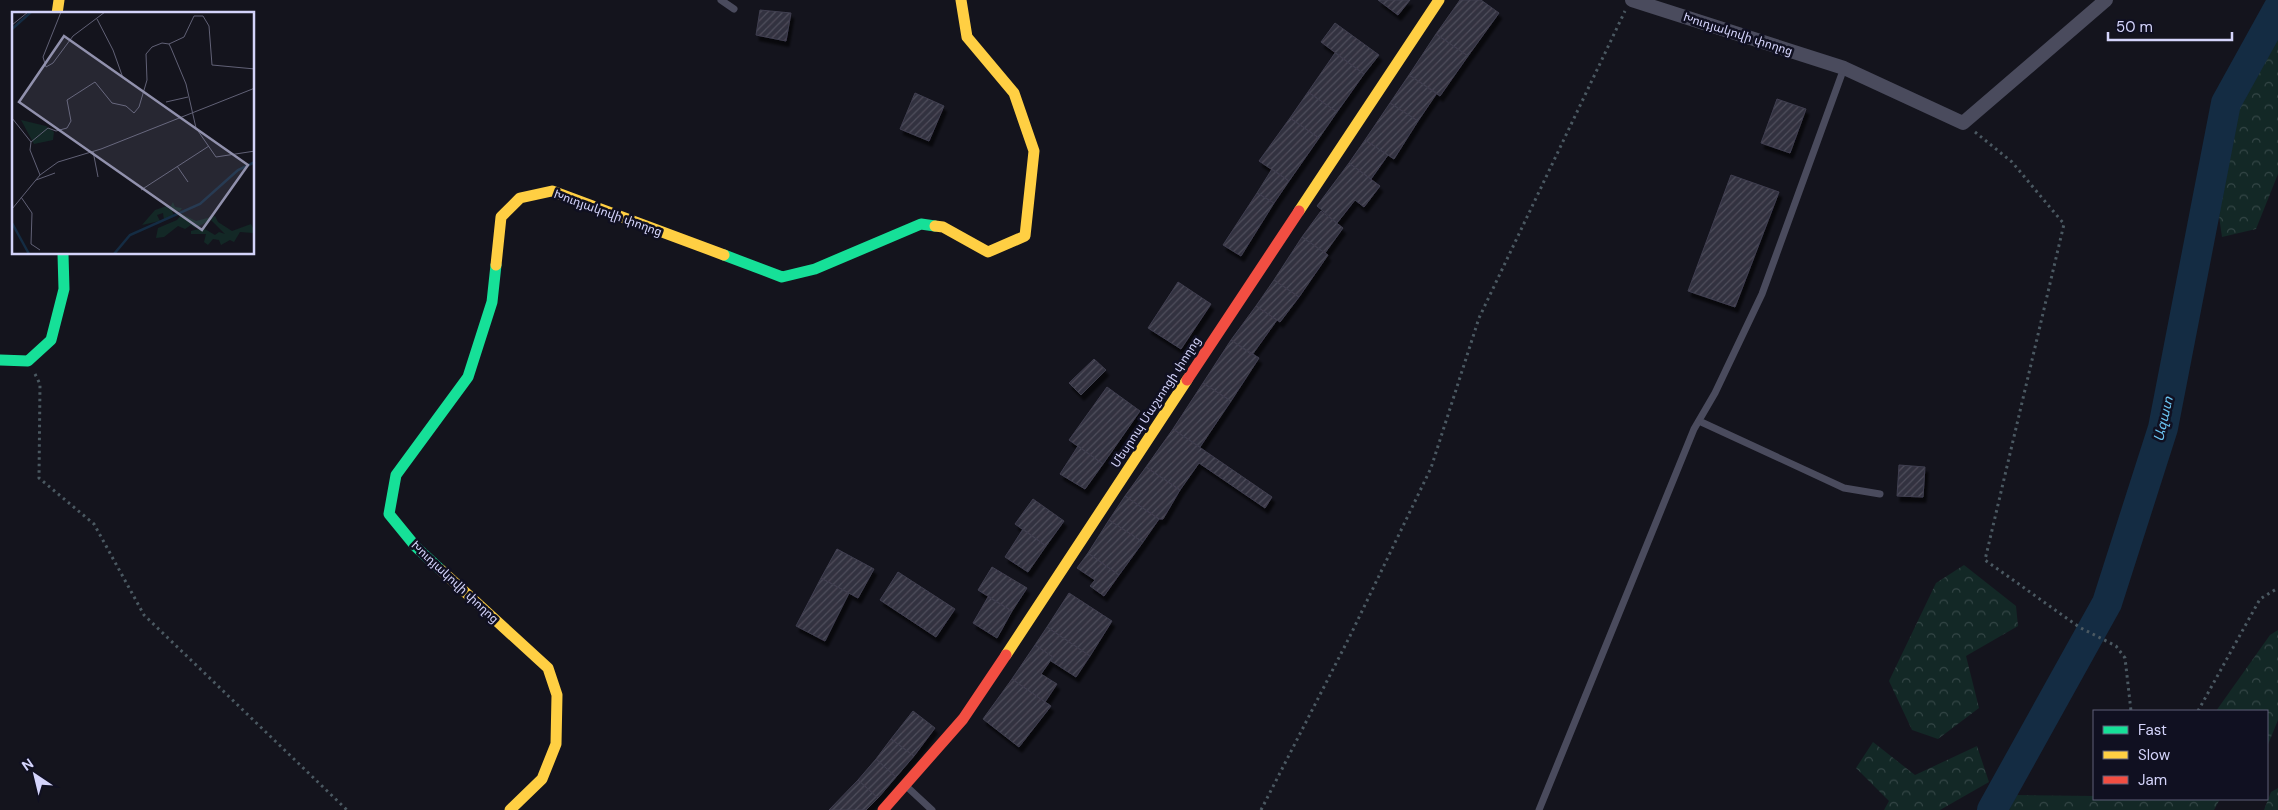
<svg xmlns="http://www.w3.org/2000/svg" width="2278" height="810" font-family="'DM Sans','Noto Sans Armenian',sans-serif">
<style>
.forest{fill:url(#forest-crowns)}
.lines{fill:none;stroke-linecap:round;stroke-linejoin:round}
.river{stroke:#142c43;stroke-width:30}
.building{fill:url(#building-hatch);stroke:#403f50;filter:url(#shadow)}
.path{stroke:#4b5962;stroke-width:3;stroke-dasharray:2.5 4;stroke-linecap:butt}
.lane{stroke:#4a4b5d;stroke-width:7}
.street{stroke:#4a4b5d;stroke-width:14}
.fast{stroke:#16e098;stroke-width:11}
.slow{stroke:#ffcf43;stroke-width:11}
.jam{stroke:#f24e42;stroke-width:11}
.labels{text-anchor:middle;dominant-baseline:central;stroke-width:5;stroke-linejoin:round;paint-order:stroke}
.street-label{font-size:12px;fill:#d4d4fb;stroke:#101021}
.water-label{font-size:14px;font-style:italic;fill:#6bc4f1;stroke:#101021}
.inset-river{fill:none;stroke:#142c43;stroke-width:2.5}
.inset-road{fill:none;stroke:#616176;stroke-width:1}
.view{fill:#9191ad;fill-opacity:0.15;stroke:#9191ad;stroke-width:2.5}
.inset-edge{fill:none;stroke:#d4d4fb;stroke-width:2.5}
</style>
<defs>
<pattern id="forest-crowns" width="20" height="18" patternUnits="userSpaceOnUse" patternTransform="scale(1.25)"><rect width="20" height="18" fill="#132826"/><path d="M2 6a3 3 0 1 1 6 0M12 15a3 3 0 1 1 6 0" fill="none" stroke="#344646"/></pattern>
<pattern id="building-hatch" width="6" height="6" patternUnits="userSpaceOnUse" patternTransform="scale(1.25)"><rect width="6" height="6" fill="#32313f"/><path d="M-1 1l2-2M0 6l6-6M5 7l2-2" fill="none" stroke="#4f4e5c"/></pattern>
<filter id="shadow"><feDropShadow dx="3" dy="5.5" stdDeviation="1" flood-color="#0009"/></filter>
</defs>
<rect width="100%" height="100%" fill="#14141d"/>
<path class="forest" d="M2278 39V174L2256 229 2222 237 2219 216 2232 116Z
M1964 565 2016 606 2018 626 1966 656 1979 708 1938 739 1912 730 1889 681 1936 583Z
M2278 630V720L2267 747V711H2216L2270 635Z
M1873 742 1915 775 1977 746 1989 782 1940 810H1884L1889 801 1856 768Z
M2278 788V810H2264L2271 792Z
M2017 795 2094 796V799H2220L2214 810H2009Z"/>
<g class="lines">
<path class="river" d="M1992 810 2107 603 2163 428 2226 103 2278 9"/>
</g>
<path class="building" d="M1378 0H1410L1398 15Z
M1460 0H1481L1499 13 1468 56 1436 34Z
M760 10 791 13 786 41 756 35Z
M1335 23 1379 55 1364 74 1321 42Z
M1436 34 1468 56 1440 96 1409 75Z
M1335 53 1364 74 1337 112 1308 92Z
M1409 75 1437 93 1418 121 1390 103Z
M1308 92 1337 112 1319 138 1290 118Z
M915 93 944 106 929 141 900 129Z
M1777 99 1806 109 1790 153 1761 143Z
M1390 103 1418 121 1394 159 1365 140Z
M1290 118 1319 138 1289 181 1259 161Z
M1365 140 1388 155 1371 179 1349 163Z
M1349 163 1380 186 1364 207 1355 200 1337 223 1317 206Z
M1272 169 1289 181 1274 203 1257 193Z
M1731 175 1779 192 1735 307 1688 291Z
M1257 193 1274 203 1241 256 1223 245Z
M1321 211 1343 228 1325 253 1302 237Z
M1302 237 1328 255 1299 297 1274 280Z
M1274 280 1299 297 1280 322 1256 306Z
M1178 282 1211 304 1181 349 1148 328Z
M1256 306 1277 320 1252 355 1231 340Z
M1231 340 1259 358 1231 401 1203 383Z
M1094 359 1106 370 1081 395 1069 383Z
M1203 383 1231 401 1200 447 1173 429Z
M1107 387 1140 411 1103 464 1069 440Z
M1173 429 1272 497 1265 508 1199 463 1180 490 1146 467Z
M1078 446 1103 464 1085 489 1060 474Z
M1899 465 1925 467 1923 497 1897 496Z
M1146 467 1180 490 1163 519H1159L1125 496Z
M1125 496 1159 519 1143 542 1109 520Z
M1033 499 1064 521 1046 546 1015 524Z
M1109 520 1143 542 1119 575 1088 553Z
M1023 529 1046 546 1028 572 1005 557Z
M837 549 874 569 858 598 821 578Z
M1088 553 1119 575 1104 596 1090 586 1095 580 1077 568Z
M992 567 1027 588 1012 611 978 590Z
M898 572 955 609 936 637 880 600Z
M821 578 849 593 825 641 796 626Z
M1069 593 1112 621 1090 656 1047 627Z
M988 597 1012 611 997 638 973 623Z
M1047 627 1090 656 1076 677 1051 661 1053 657 1035 645Z
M1035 645 1053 657 1041 674 1057 684 1045 702 1012 679Z
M1012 679 1051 706 1019 747 983 719Z
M913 711 935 728 914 756 891 739Z
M891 739 914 756 896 777 876 759Z
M876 759 896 777 878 798 858 780Z
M858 780 878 798 866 810H829Z"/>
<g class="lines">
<path class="path" d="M1975 132 2012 162 2064 224 1985 560 2079 627 2116 646 2125 658 2131 711
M35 374 40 384 39 478 94 524 144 615 347 810
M2198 711 2260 599 2278 588
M1261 810 1350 636 1431 468 1479 318 1625 11"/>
<path class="lane" d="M721 0 734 9
M1699 421 1844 488 1880 494
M905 785 932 810
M1539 810 1694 429 1715 393 1762 294 1844 68"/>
<path class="street" d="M1632 0 1844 68 1963 123 2106 0"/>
<path class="fast" d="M724 255 782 277 815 269 921 224 935 226
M0 360 28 361 51 340 64 289 63 254
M441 570 416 547 389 514 396 475 468 377 492 302 496 265"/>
<path class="slow" d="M57 14 59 0
M1299 211 1439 0
M935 226 943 227 988 252 1025 236 1034 151 1014 93 967 37 961 0
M496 265 501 217 520 198 552 191 724 255
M441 570 548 668 557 695 556 744 542 779 510 810
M1006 655 1187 380"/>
<path class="jam" d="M1187 380 1299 211
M883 810 963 719 1006 655"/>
</g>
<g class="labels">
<g class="street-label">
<text transform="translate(1738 34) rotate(18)">Խուդյակովի փողոց</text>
<text transform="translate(608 213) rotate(20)">Խուդյակովի փողոց</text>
<text transform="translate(1156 402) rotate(-57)">Մեսրոպ Մաշտոցի փողոց</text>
<text transform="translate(455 582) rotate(43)">Խուդյակովի փողոց</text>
</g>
<g class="water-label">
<text transform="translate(2163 419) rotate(-77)">Ազատ</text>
</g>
</g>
<g transform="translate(12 12)">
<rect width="242" height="242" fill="#14141d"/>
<path d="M161 190 163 195 170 196 168 199H160L162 204 152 208 151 201 145 203 148 209 130 213 143 198 155 194 157 197ZM170 202 184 209 203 204 206 210 220 219 239 212 242 218 241 221 228 220 222 230 218 228 209 233 207 228 201 227 196 233 192 230 194 222H179V219L191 216 203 223 207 220 213 222 199 208 183 216 179 213 173 217 166 214 152 225 144 226 146 216 165 208Z" fill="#132826"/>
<path d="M9 108 34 114 42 120 41 128 22 132Z" fill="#132826"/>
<path class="inset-river" d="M0 17 19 0M0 211 17 242M102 242 118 223 188 192 226 158 243 150"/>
<path class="inset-road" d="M49 0 31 45 34 55 41 51 61 24 93 0M85 7 101 38 111 66M0 13 16 0M157 32 172 25 182 4H191L197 14 200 53 243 57M154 90 176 85M0 106 19 130M81 139 86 165M165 154 176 170M28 163 18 138 19 130 36 116 44 119 55 116 59 109 55 88 83 70 100 91 114 94 122 101 127 95 135 68 134 42 140 35 150 31 157 32 159 36 174 72 184 116 204 145 243 139M24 168 43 161M129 178 197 134M9 185 20 201 19 232 28 238M0 197 28 163 46 150 89 137 243 76"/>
<path class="view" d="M52 24 236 153 190 218 7 90Z"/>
<rect width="242" height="242" class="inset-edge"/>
</g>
<rect x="2093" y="710" width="175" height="90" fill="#101021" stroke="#5e5e78"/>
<rect x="2103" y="726" width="25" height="8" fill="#16e098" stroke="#5e5e78"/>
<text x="2138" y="735" font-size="15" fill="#d4d4fb">Fast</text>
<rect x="2103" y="751" width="25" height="8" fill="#ffcf43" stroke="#5e5e78"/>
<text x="2138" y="760" font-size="15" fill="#d4d4fb">Slow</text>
<rect x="2103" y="776" width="25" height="8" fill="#f24e42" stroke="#5e5e78"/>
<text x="2138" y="785" font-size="15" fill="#d4d4fb">Jam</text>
<g transform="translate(35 775) rotate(325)" stroke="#101021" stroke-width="4" paint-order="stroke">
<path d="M0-4L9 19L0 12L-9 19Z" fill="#d4d4fb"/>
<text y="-8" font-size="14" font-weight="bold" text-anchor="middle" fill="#d4d4fb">N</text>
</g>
<path d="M2108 32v8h124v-8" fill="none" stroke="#d4d4fb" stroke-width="2.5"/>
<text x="2116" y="32" font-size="15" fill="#d4d4fb" stroke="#101021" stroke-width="4" paint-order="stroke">50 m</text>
</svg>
